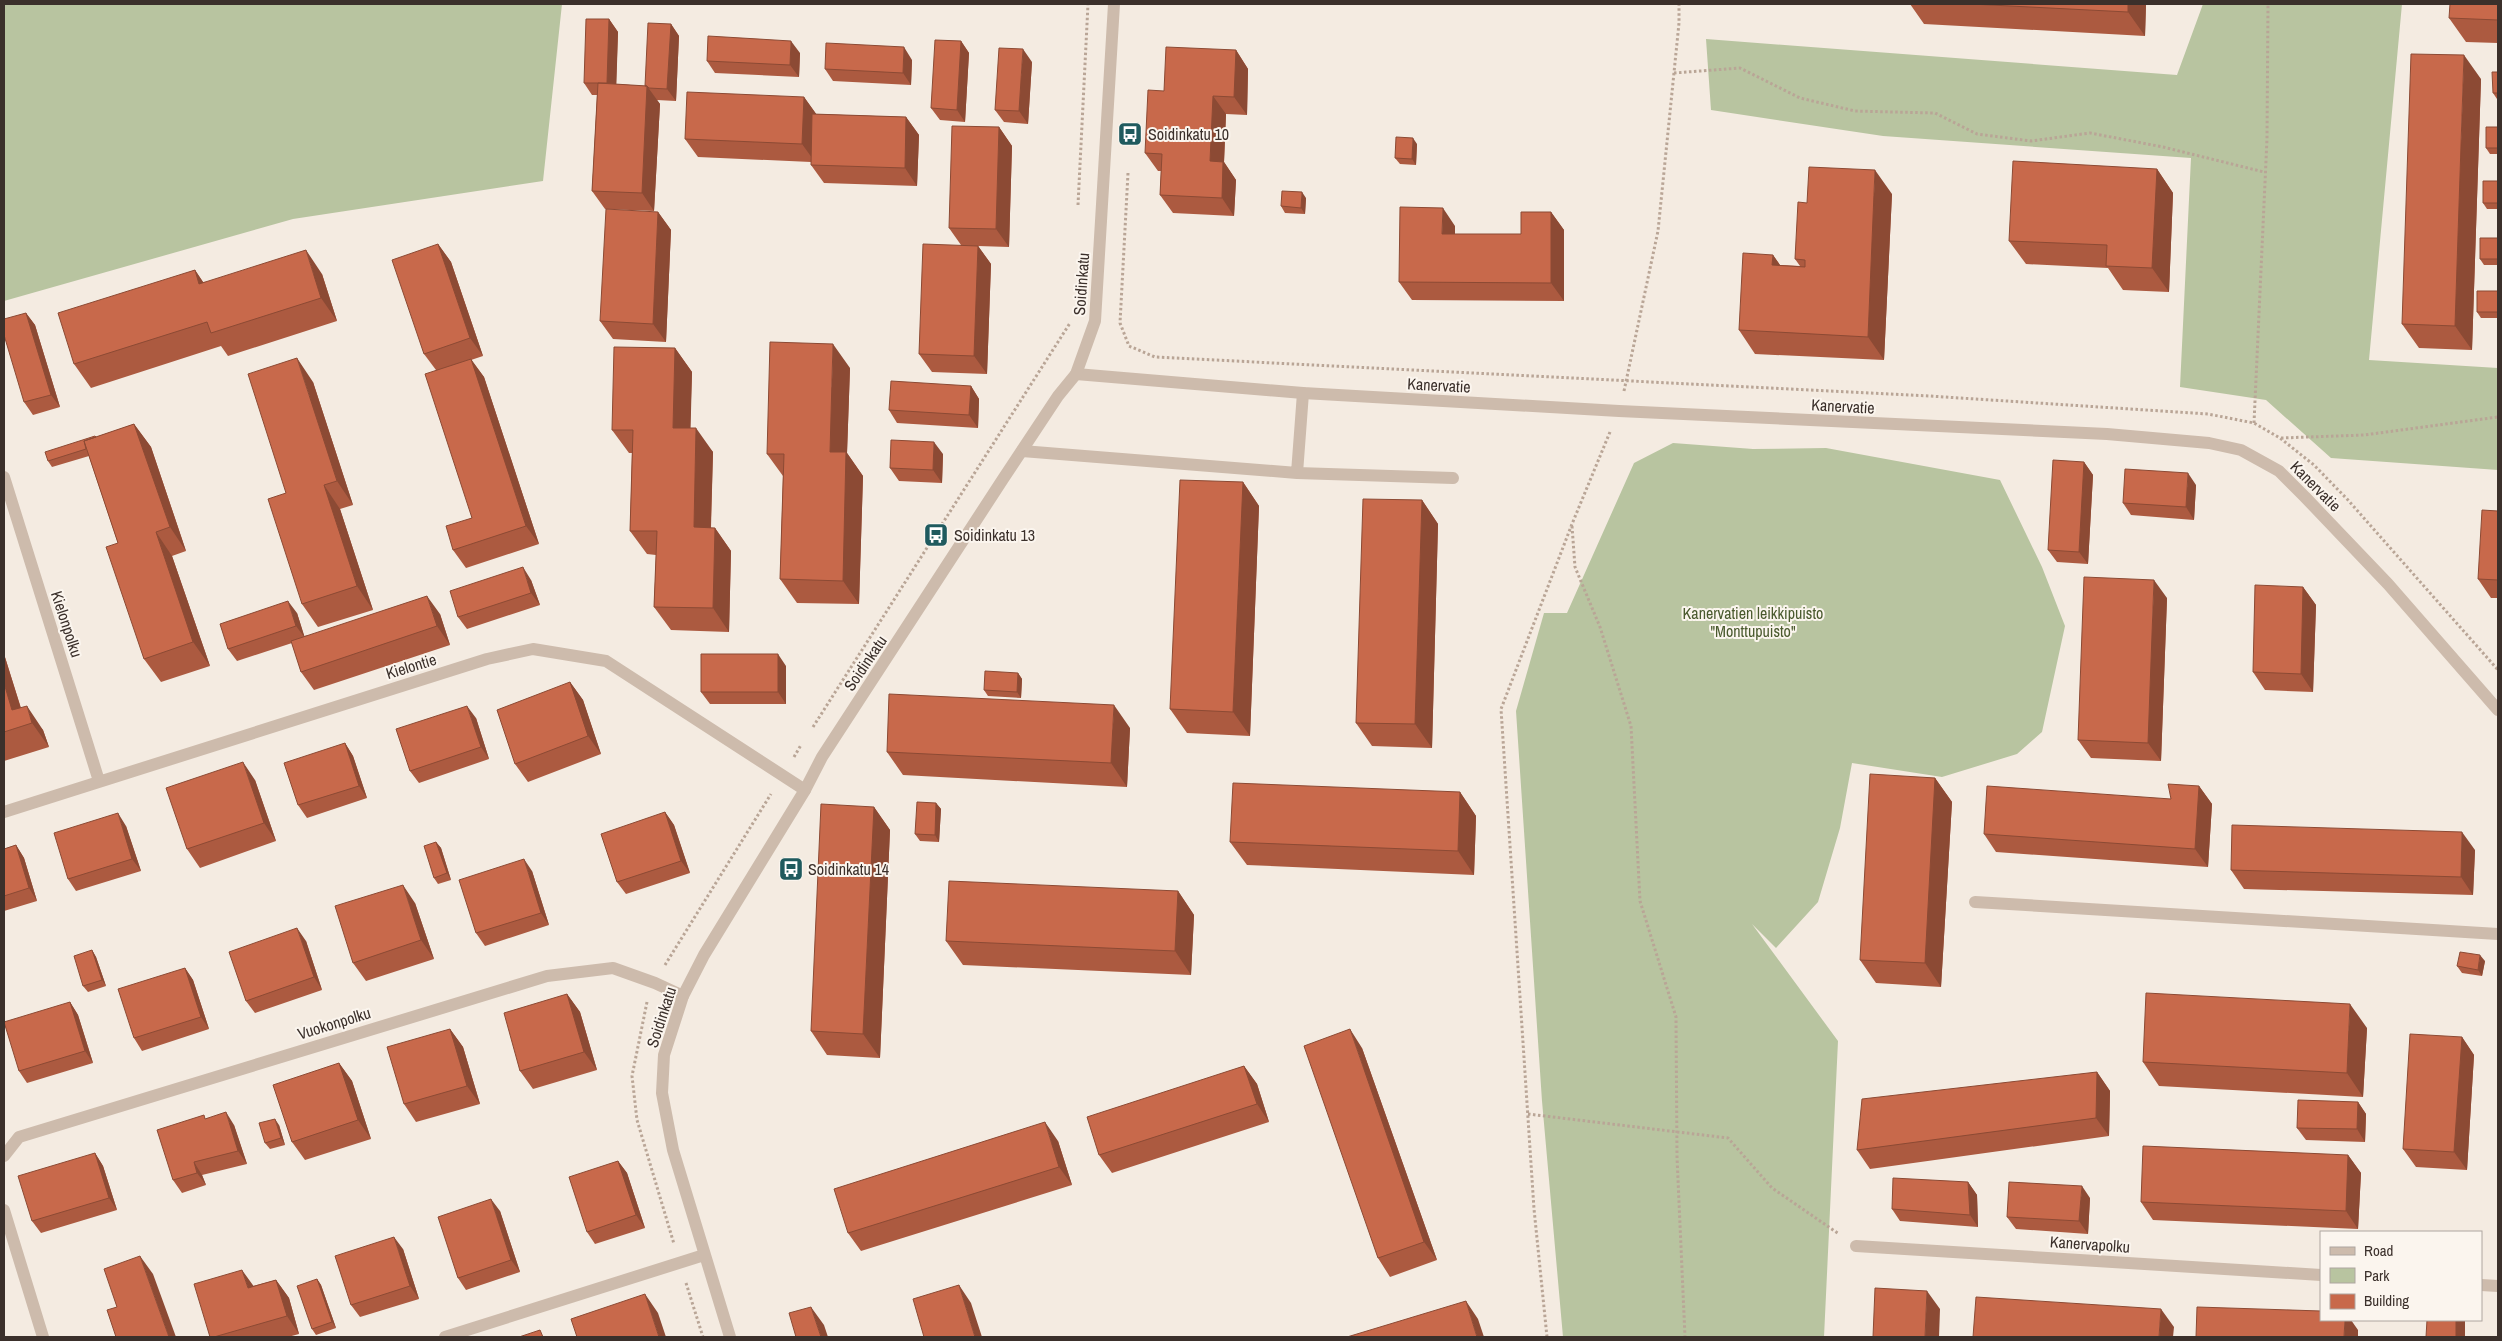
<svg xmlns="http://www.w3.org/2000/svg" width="2502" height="1341" font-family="'Archivo Narrow',sans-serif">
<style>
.green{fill:#b8c4a0}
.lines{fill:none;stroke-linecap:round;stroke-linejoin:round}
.path{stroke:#b9a596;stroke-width:3;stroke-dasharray:2.5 2.5;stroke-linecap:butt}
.service{stroke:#cdbbac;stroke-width:12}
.minor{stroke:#cdbbac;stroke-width:12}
.tertiary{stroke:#cdbbac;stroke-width:12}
.wall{fill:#ac5a40}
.shaded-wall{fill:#8c4a34}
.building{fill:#c8694b;stroke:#8c4a34}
.labels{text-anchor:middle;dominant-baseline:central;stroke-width:4;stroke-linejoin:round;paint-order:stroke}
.poi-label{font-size:16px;fill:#3b302b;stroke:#fbf5ee;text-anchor:start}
.street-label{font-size:16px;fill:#3b302b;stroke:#fbf5ee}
.park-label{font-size:16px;fill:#4a5a2e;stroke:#fbf5ee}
</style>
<rect width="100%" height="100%" fill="#f4ebe1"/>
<path class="green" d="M4 4H562L543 181 293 219 4 301Z
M2203 4H2402L2369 360 2498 368V470L2331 458 2266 400 2180 387 2191 158 1883 136 1711 110 1706 39 2177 75Z
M1673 443 1753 449 1826 448 2000 480 2042 567 2065 626 2042 732 2017 754 1942 777 1852 763 1840 828 1818 902 1776 948 1752 924 1838 1041 1824 1337H1563L1542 1101 1516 711 1544 613H1567L1634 463Z"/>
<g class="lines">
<path class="path" d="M1674 73 1740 68 1800 98 1855 111 1935 113 1977 134 2031 141 2090 133 2163 147 2264 172
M1128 173 1120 323 1129 346 1155 357 1929 396 2208 414 2254 423 2280 438 2314 465 2348 500 2498 670
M1078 205 1088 4
M1624 391 1658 231 1679 23V4
M2254 423 2267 139 2268 4
M2281 438 2364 435 2498 417
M1572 526 1575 567 1600 627 1631 726 1640 901 1676 1017 1677 1157 1685 1337
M813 727 1070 323
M794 757 801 745
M665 965 771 794
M647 1002 632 1076 637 1120 674 1244
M1528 1114 1728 1138 1772 1188 1839 1234
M686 1283 703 1337
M1547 1337 1534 1209 1501 709 1572 524 1610 432"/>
<path class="service" d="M1022 451 1297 473 1453 478
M1297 473 1303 393
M1975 902 2498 934"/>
<path class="minor" d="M1076 374 1303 393 1619 411 2107 434 2209 443 2241 450 2279 471 2305 497 2388 584 2498 710
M4 477 99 781
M4 812 487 659 533 649 606 661 805 790
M4 1156 19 1137 547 976 613 968 655 983 683 996
M4 1210 43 1337
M1856 1246 2321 1275
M2481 1285 2498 1286
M445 1337 704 1255"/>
<path class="tertiary" d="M730 1337 673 1150 662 1093 664 1055 683 996 704 955 805 790 822 757 1003 479 1058 396 1076 374 1095 321 1114 4"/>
</g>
<path class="wall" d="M1910 4H2146L2145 36 1924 24Z
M2498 4V43L2466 42 2449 18Z
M609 19 618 32 616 84 645 86 671 24 679 36 676 101 657 100 660 104 654 211 605 209 592 191 597 95H592L584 83Z
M961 41 969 53 965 122 940 120 931 108Z
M1236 50 1248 69 1247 115 1226 114 1224 162 1236 180 1234 216 1173 213 1160 195 1161 171H1158L1145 153Z
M800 53 799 77 715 73 707 61Z
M912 60 911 85 833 81 825 69Z
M1032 62 1028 124 1004 122 995 110Z
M2498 72V99H2497L2493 93Z
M2481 79 2472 350 2419 348 2402 324Z
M804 97 816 114 906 117 919 135 917 186 824 183 811 165V162L698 157 685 139Z
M999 127 1012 146 1009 247 978 246 991 264 987 374 932 372 919 354 961 245 949 228Z
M2498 127V154H2490L2486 148Z
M1417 144 1416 165 1400 164 1395 158Z
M2157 169 2173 193 2169 292 2123 290 2108 268 2026 264 2009 241Z
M2498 181V209H2487L2483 203Z
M1892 194 1884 360 1755 354 1739 330 1773 255 1780 265 1800 266 1795 259 1807 203Z
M1306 198 1305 214 1285 213 1281 206Z
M658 212 671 230 666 342 613 339 600 321Z
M1551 212 1564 230V301L1412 300 1399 282 1455 226V234H1521Z
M2498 238V265H2484L2480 259Z
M438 244 451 262 483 356 471 360 484 377 539 544 466 568 453 550 472 518 436 370 424 354Z
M195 270 203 282 322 274 337 321 228 356 221 346 91 388 74 364Z
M2498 291V318H2481L2477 312Z
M26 313 35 325 60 407 33 415 24 402Z
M675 348 692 372 690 428 713 452 711 528H715L731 551 729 632 671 630 654 607 656 555 647 554 630 531 632 453H629L612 430Z
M850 368 847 453 863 476 859 604 797 603 780 579 783 476 767 454Z
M313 382 353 505 340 509 373 610 318 627 302 604 286 493Z
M971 386 979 399 978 428 897 423 889 410Z
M134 424 151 447 186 551 172 556 210 666 161 682 144 659 118 543 89 456 52 467 48 461 96 437Z
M943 454 942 483 899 481 890 468Z
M2084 462 2093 475 2088 564 2057 562 2048 550Z
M1243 482 1259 506 1250 736 1187 733 1170 709Z
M2196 485 2194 520 2131 515 2123 503Z
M1422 500 1438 524 1432 748 1372 746 1356 723Z
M2498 511V598H2491L2478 579Z
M531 580 540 605 467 629 458 617Z
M2303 587 2316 605 2313 692 2265 690 2253 672Z
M2167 598 2161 761 2091 758 2078 740Z
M297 613 304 636 440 614 450 645 314 690 301 672 292 643 237 661 228 649Z
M4 654 21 708 43 730 49 747 4 761Z
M786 666V704H710L701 692Z
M1018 673 1022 679 1021 698 988 696 984 690Z
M570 682 583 700 601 754 528 782 515 764Z
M476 718 489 759 419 783 410 771Z
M1130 728 1127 787 903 775 887 752Z
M345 743 353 756 367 798 307 818 298 805Z
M1935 778 1952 802 1941 987 1876 983 1860 960Z
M255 780 276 841 200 868 187 849Z
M2199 786 2212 804 2208 867 1996 852 1984 834 2171 799Z
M1460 792 1476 816 1474 875 1247 865 1230 842Z
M936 803 941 809 939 842 920 841 915 834Z
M874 807 890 830 880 1058 827 1055 811 1031Z
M665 812 674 825 690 873 626 894 617 882Z
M126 826 141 871 76 891 68 879Z
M436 842 441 848 451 880 438 884 434 878Z
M16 845 24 858 37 901 4 911V849Z
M2475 850 2473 895 2244 889 2231 870Z
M532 871 549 925 485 946 476 933Z
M1178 891 1194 915 1191 975 963 965 946 941Z
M415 903 434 959 366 981 353 963Z
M306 941 322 990 255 1013 246 1001Z
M92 950 96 957 106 986 88 992 83 986Z
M2485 961 2482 976 2462 973 2457 966Z
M185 968 193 980 209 1029 142 1051 134 1038Z
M567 994 580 1012 597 1070 533 1089 520 1071Z
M70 1002 78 1015 93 1063 27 1083 19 1071Z
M2367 1028 2363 1097 2159 1086 2143 1062Z
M450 1029 463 1047 480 1104 416 1122 404 1104Z
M2462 1037 2474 1055 2467 1170 2416 1167 2403 1149Z
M1362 1048 1437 1260 1390 1277 1378 1258Z
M339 1063 352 1081 371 1139 305 1160 292 1142Z
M1244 1066 1257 1084 1269 1122 1112 1173 1099 1155Z
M2097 1072 2110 1091 2109 1136 1870 1169 1857 1150Z
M2358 1102 2366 1114 2365 1142 2306 1140 2297 1128Z
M207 1118 234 1125 247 1164 202 1175 206 1185 182 1193 173 1180Z
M279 1125 285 1145 270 1149 265 1143Z
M1058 1141 1072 1185 861 1251 848 1233Z
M95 1153 103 1166 117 1210 41 1233 32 1221Z
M2348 1155 2361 1173 2358 1229 2153 1220 2141 1202Z
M618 1161 627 1173 645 1228 595 1244 587 1232Z
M1968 1182 1977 1195 1978 1227 1900 1221 1892 1209Z
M2090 1198 2088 1234 2016 1229 2007 1217Z
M500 1211 520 1272 466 1290 458 1278Z
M403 1249 419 1299 360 1317 351 1305Z
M317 1279 321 1285 336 1328 316 1335 312 1329Z
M276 1280 289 1298 299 1334 288 1337H210L253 1286Z"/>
<path class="shaded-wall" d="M2128 4H2146L2145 36 2128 12Z
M609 19 618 32 616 96 607 83Z
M671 24 679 36 676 101 667 89Z
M791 41 800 53 799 77 790 65Z
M961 41 969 53 965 122 957 110Z
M904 47 912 60 911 85 903 73Z
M1023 49 1032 62 1028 124 1019 111Z
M1236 50 1248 69 1247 115 1234 97Z
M2464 55 2481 79 2472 350 2455 326Z
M647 86 660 104 654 211 642 193Z
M1213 96 1226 114 1224 162 1236 180 1234 216 1222 198 1210 161Z
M804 97 817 115 815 162 802 144Z
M906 117 919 135 917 186 905 168Z
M999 127 1012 146 1009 247 996 229Z
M1413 138 1417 144 1416 165 1412 159Z
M2157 169 2173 193 2169 292 2152 268Z
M1875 170 1892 194 1884 360 1868 337Z
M1302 192 1306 198 1305 214 1301 208Z
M1443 208 1455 226V252L1442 234Z
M658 212 671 230 666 342 653 324Z
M1551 212 1564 230V301L1551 283Z
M438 244 451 262 483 356 470 338Z
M978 246 991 264 987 374 974 356Z
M306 250 322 274 337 321 321 298Z
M1773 255 1789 278 1772 265Z
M195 270 211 294 199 284Z
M26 313 35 325 60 407 51 395Z
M833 344 850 368 847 453 863 476 859 604 843 581 830 452Z
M675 348 692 372 690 451 673 428Z
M297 358 313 382 353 505 337 481Z
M471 359 484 377 539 544 526 526Z
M971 386 979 399 978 428 969 415Z
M134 424 151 447 186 551 170 527Z
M696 428 713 452 710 551 694 527Z
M934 442 943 454 942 483 933 470Z
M2084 462 2093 475 2088 564 2079 552Z
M2188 473 2196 485 2194 520 2186 507Z
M1243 482 1259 506 1250 736 1233 712Z
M324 485 340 509 373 610 357 586Z
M1422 500 1438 524 1432 748 1415 724Z
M715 528 731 551 729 632 713 608Z
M156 532 172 556 210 666 193 642Z
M523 567 531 580 540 605 531 593Z
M2154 580 2167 598 2161 761 2148 743Z
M2303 587 2316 605 2313 692 2301 674Z
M427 596 440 614 450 645 437 626Z
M288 601 297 613 305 638 296 626Z
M4 654 26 725 12 710 4 683Z
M778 654 786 666V704L778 692Z
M1018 673 1022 679 1021 698 1017 692Z
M570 682 583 700 601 754 588 736Z
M1114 705 1130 728 1127 787 1111 763Z
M27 706 43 730 49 747 32 723Z
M467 706 476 718 489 759 481 747Z
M345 743 353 756 367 798 359 786Z
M243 762 255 780 276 841 264 823Z
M1935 778 1952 802 1941 987 1925 963Z
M2199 786 2212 804 2208 867 2195 849Z
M1460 792 1476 816 1474 875 1458 851Z
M936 803 941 809 939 842 935 835Z
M874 807 890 830 880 1058 863 1034Z
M665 812 674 825 690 873 681 861Z
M118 813 126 826 141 871 132 859Z
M2462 832 2475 850 2473 895 2461 877Z
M436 842 441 848 451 880 447 873Z
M16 845 24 858 37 901 29 888Z
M524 859 532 871 549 925 541 913Z
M403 885 415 903 434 959 421 940Z
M1178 891 1194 915 1191 975 1175 951Z
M297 928 306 941 322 990 314 977Z
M92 950 96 957 106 986 102 980Z
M2480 955 2485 961 2482 976 2478 970Z
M185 968 193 980 209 1029 201 1017Z
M567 994 580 1012 597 1070 584 1052Z
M70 1002 78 1015 93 1063 85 1051Z
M2350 1004 2367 1028 2363 1097 2347 1073Z
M450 1029 463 1047 480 1104 467 1086Z
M1350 1029 1362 1048 1437 1260 1424 1242Z
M2462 1037 2474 1055 2467 1170 2454 1152Z
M339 1063 352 1081 371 1139 358 1120Z
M1244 1066 1257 1084 1269 1122 1257 1104Z
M2097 1072 2110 1091 2109 1136 2096 1118Z
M2358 1102 2366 1114 2365 1142 2357 1129Z
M226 1112 234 1125 247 1164 238 1151Z
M275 1119 279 1125 285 1145 281 1138Z
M1045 1122 1058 1141 1072 1185 1059 1167Z
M95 1153 103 1166 117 1210 109 1198Z
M2348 1155 2361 1173 2358 1229 2346 1211Z
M618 1161 627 1173 645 1228 636 1215Z
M194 1162 202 1175 206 1185 197 1173Z
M1968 1182 1977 1195 1978 1227 1970 1215Z
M2082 1186 2090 1198 2088 1234 2079 1221Z
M491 1199 500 1211 520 1272 511 1260Z
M394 1237 403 1249 419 1299 410 1286Z
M140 1256 153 1274 176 1337H169Z
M242 1270 255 1288H248Z
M317 1279 321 1285 336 1328 332 1322Z
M276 1280 289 1298 299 1334 287 1316Z
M959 1285 971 1303 982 1337H975Z
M1927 1291 1940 1309 1939 1337H1925Z
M645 1294 658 1313 666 1337H659Z
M1466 1301 1478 1319 1484 1337H1477Z
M811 1307 824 1325 828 1337H821Z
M2161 1309 2174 1327 2173 1337H2159Z
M2345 1320H2351L2358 1330V1337H2344Z
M2456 1320H2465V1337H2456Z"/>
<path class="building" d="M1971 4H2128V12Z
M2450 4H2498V20L2449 18Z
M586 19H609L607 83H584Z
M648 23 671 24 667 89 649 88 647 86H645Z
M708 36 791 41 790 65 707 61Z
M935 40 961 41 957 110 931 108Z
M826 43 904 47 903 73 825 69Z
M1166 47 1236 50 1234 97 1213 96 1210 161 1223 162 1222 198 1160 195 1162 154 1145 153 1148 90 1164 91Z
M999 48 1023 49 1019 111 995 110Z
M2411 54 2464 55 2455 326 2402 324Z
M2492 72H2498V93H2493Z
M598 83 647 86 642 193 592 191Z
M687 92 804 97 802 144 685 139Z
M812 114 906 117 905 168 811 165Z
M952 126 999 127 996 229 949 228Z
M2486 127H2498V148H2486Z
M1396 137 1413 138 1412 159 1395 158Z
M2013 161 2157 169 2152 268 2106 266 2107 245 2009 241Z
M1809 167 1875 170 1868 337 1739 330 1743 253 1773 255 1772 265 1805 267V260L1795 259 1798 202 1807 203Z
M2483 181H2498V203H2483Z
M1282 191 1302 192 1301 208 1281 206Z
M1400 207 1443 208 1442 234H1521V212H1551V283L1399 282Z
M606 209 658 212 653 324 600 321Z
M2480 238H2498V259H2480Z
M438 244 470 338 424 354 392 260Z
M923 244 978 246 974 356 919 354Z
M306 250 321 298 211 333 207 322 74 364 58 313 195 270 199 284Z
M2477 291H2498V312H2477Z
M26 313 51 395 24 402 4 335V319Z
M770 342 833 344 830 452H846L843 581 780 579 784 454H767Z
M614 347 675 348 673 428H696L694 527 715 528 713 608 654 607 657 531H630L633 430H612Z
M297 358 337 481 324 485 357 586 302 604 268 499 286 493 248 374Z
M471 359 526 526 453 550 446 526 472 518 425 374Z
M891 381 971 386 969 415 889 410Z
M134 424 170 527 156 532 193 642 144 659 106 547 118 543 84 441Z
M95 436 96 437 84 441 86 449 48 461 45 452Z
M891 440 934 442 933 470 890 468Z
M2053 460 2084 462 2079 552 2048 550Z
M2125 469 2188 473 2186 507 2123 503Z
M1180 480 1243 482 1233 712 1170 709Z
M1363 499 1422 500 1415 724 1356 723Z
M2482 510 2498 511V580L2478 579Z
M523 567 531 593 458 617 450 591Z
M2084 577 2154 580 2148 743 2078 740Z
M2255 585 2303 587 2301 674 2253 672Z
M427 596 437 626 301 672 291 641Z
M288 601 296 626 228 649 220 624Z
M701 654H778V692H701Z
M985 671 1018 673 1017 692 984 690Z
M570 682 588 736 515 764 497 710Z
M4 683 12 710 27 706 32 723 4 732Z
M889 694 1114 705 1111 763 887 752Z
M467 706 481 747 410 771 396 729Z
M345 743 359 786 298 805 284 763Z
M243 762 264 823 187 849 166 788Z
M1870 774 1935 778 1925 963 1860 960Z
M1233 783 1460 792 1458 851 1230 842Z
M2168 784 2199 786 2195 849 1984 834 1987 786 2171 799Z
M917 802 936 803 935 835 915 834Z
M821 804 874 807 863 1034 811 1031Z
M665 812 681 861 617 882 601 834Z
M118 813 132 859 68 879 54 833Z
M2232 825 2462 832 2461 877 2231 870Z
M436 842 447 873 434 878 424 846Z
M16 845 29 888 4 896V849Z
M524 859 541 913 476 933 459 880Z
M949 881 1178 891 1175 951 946 941Z
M403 885 421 940 353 963 335 906Z
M297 928 314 977 246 1001 229 952Z
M92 950 102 980 83 986 74 956Z
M2460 952 2480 955 2478 970 2457 966Z
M185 968 201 1017 134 1038 118 989Z
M2146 993 2350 1004 2347 1073 2143 1062Z
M567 994 584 1052 520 1071 504 1013Z
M70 1002 85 1051 19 1071 4 1022Z
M450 1029 467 1086 404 1104 387 1047Z
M1350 1029 1424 1242 1378 1258 1304 1046Z
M2410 1034 2462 1037 2454 1152 2403 1149Z
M339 1063 358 1120 292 1142 273 1085Z
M1244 1066 1257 1104 1099 1155 1087 1117Z
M2097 1072 2096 1118 1857 1150 1862 1099Z
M2298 1100 2358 1102 2357 1129 2297 1128Z
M226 1112 238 1151 194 1162 197 1173 173 1180 157 1130 204 1115 205 1119Z
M275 1119 281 1138 265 1143 259 1123Z
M1045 1122 1059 1167 848 1233 834 1189Z
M2143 1146 2348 1155 2346 1211 2141 1202Z
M95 1153 109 1198 32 1221 18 1176Z
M618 1161 636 1215 587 1232 569 1177Z
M1893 1178 1968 1182 1970 1215 1892 1209Z
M2009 1182 2082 1186 2079 1221 2007 1217Z
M491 1199 511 1260 458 1278 438 1217Z
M394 1237 410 1286 351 1305 335 1256Z
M140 1256 169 1337H116L107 1310 117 1307 104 1269Z
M242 1270 248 1288 276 1280 287 1316 214 1337H210L194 1284Z
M317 1279 332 1322 312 1329 297 1286Z
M959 1285 975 1337H924L913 1299Z
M1875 1288 1927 1291 1925 1337H1873Z
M645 1294 659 1337H577L571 1319Z
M1976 1297 2161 1309 2159 1337H1973Z
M1466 1301 1477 1337H1347Z
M811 1307 821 1337H796L789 1313Z
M2197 1307 2321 1311V1320H2345L2344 1337H2196Z
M2427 1320H2456V1337H2426Z
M540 1330 543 1337H519Z"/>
<defs>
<symbol id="bus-square" viewBox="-11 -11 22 22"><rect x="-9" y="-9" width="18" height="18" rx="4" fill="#1f5a5e" stroke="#fbf5ee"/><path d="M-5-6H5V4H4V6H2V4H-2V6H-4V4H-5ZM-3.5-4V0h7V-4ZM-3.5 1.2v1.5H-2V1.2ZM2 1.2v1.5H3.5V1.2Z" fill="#fff"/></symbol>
</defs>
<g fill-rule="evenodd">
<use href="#bus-square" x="1116" y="120" width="28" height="28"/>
<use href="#bus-square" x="922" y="521" width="28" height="28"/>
<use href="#bus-square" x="777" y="855" width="28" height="28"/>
</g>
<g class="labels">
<g class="poi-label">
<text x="1148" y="134">Soidinkatu 10</text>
<text x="954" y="535">Soidinkatu 13</text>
<text x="808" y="869">Soidinkatu 14</text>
</g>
<g class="street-label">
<text transform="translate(1081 284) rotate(-86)">Soidinkatu</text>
<text transform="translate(1439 385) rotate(3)">Kanervatie</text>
<text transform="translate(1843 406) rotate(3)">Kanervatie</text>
<text transform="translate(2316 486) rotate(45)">Kanervatie</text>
<text transform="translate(67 624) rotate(72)">Kielonpolku</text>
<text transform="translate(865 663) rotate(-56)">Soidinkatu</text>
<text transform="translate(411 666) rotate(-17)">Kielontie</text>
<text transform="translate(661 1017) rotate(-72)">Soidinkatu</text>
<text transform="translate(334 1023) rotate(-17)">Vuokonpolku</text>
<text transform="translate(2090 1244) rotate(4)">Kanervapolku</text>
</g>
<g class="park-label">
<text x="1753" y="613">Kanervatien leikkipuisto<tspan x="1753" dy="18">"Monttupuisto"</tspan></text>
</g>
</g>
<rect width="2502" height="1341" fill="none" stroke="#3b302b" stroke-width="10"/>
<rect x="2320" y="1231" width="162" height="90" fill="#fbf5ee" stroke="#aea6a0"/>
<rect x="2330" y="1247" width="25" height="8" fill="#cdbbac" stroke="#aea6a0"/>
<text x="2364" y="1256" font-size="15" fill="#3b302b">Road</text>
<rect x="2330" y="1268" width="25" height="15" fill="#b8c4a0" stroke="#aea6a0"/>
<text x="2364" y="1281" font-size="15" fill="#3b302b">Park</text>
<rect x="2330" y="1294" width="25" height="15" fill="#c8694b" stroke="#aea6a0"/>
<text x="2364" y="1306" font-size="15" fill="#3b302b">Building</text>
</svg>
